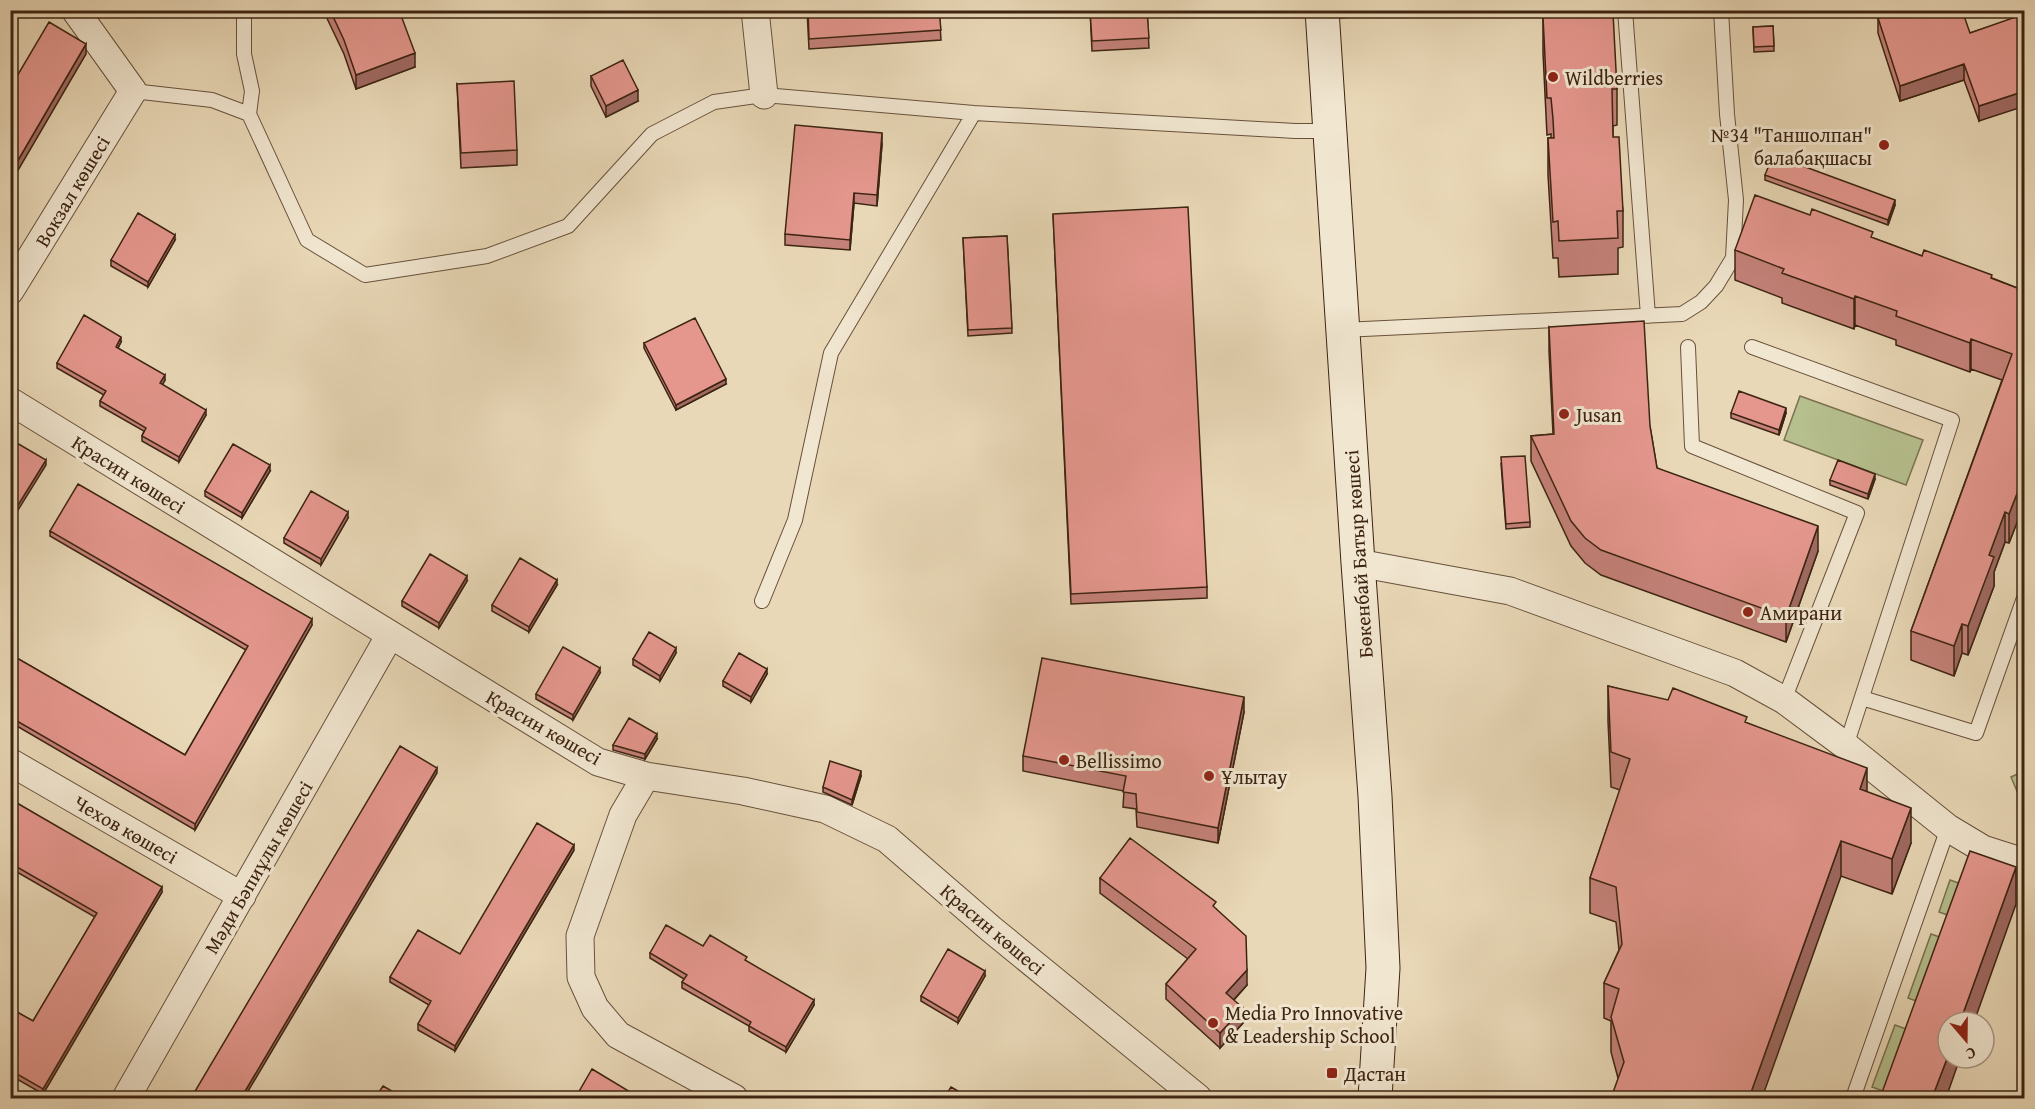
<svg xmlns="http://www.w3.org/2000/svg" width="2035" height="1109" font-family="'Gentium Book Plus',serif">
<style>
.green{fill:#b6bf8e;stroke:#7a7250;stroke-width:1.5}
.lines{fill:none;stroke-linecap:round;stroke-linejoin:round}
.service-casing{stroke:#68513b;stroke-width:16}
.minor-casing{stroke:#68513b;stroke-width:29}
.secondary-casing{stroke:#3d2412;stroke-width:35}
.service{stroke:#f1e6d0;stroke-width:14}
.minor{stroke:#f1e6d0;stroke-width:27}
.secondary{stroke:#f1e6d0;stroke-width:33}
.wall{fill:#c5827a;stroke:#3d2412;stroke-width:1.5}
.shaded-wall{fill:#a06a63;stroke:#3d2412;stroke-width:1.5}
.building{fill:#e5978e;stroke:#3d2412;stroke-width:1.5}
.poi-dot{fill:#8f2418;stroke:#f1e6d0;stroke-width:2}
.labels{text-anchor:middle;dominant-baseline:central;stroke-width:6;stroke-linejoin:round;paint-order:stroke}
.poi-label{font-size:20px;fill:#3d2412;stroke:#f1e6d0;text-anchor:start}
.street-label{font-size:20px;fill:#3d2412;stroke:#f1e6d0}
</style>
<rect width="100%" height="100%" fill="#e9d8b7"/>
<filter id="stains"><feTurbulence type="fractalNoise" baseFrequency=".00333" numOctaves="4"/><feColorMatrix values="0 0 0 0 .2 0 0 0 0 .09 0 0 0 0 .02 0 0 0 .5 -.17"/></filter>
<radialGradient id="worn" r=".72"><stop offset=".6" stop-color="#630" stop-opacity="0"/><stop offset="1" stop-color="#630" stop-opacity=".3"/></radialGradient>
<path class="green" d="M1800 396 1923 440 1906 485 1784 440Z
M2024 771V808L2011 777Z
M1950 880 1970 887 1959 919 1939 912Z
M1931 934 1951 941 1927 1005 1908 998Z
M1895 1025 1917 1033 1894 1095 1872 1087Z"/>
<g class="lines">
<defs>
<path id="service" d="M247 10 244 15V54L252 91 249 114
M1625 10 1648 316
M1323 13 1348 10
M133 91 212 100 249 114 307 240 365 275 487 256 568 226 652 134 714 102 764 95 974 113 1295 131H1329
M1343 330 1682 314 1701 302 1716 286 1733 258 1736 200 1727 114 1721 10
M1688 347 1692 446 1857 513 1784 700
M1752 347 1952 420 1846 746
M762 601 795 520 831 353 974 113
M1862 698 1976 733 2024 598
M1853 1098 1948 828"/>
<path id="minor" d="M755 10 764 95
M10 291 133 91 75 10
M10 401 598 762 646 776 743 791 825 809 887 839 991 929 1198 1098
M1358 563 1510 591 1735 673 1784 700 1846 746 1948 828 1983 849 2024 862
M10 762 242 896
M646 776 623 815 580 936 581 977 595 1008 618 1035 734 1098
M126 1098 390 635"/>
<path id="secondary" d="M1322 10 1358 563 1375 796 1383 968 1375 1098"/>
</defs>
<use href="#service" class="service-casing"/>
<use href="#minor" class="minor-casing"/>
<use href="#secondary" class="secondary-casing"/>
<use href="#service" class="service"/>
<use href="#minor" class="minor"/>
<use href="#secondary" class="secondary"/>
</g>
<path class="wall" d="M323 10H369L371 14 415 67 356 89 344 54Z
M807 10H939L941 40 809 49Z
M1090 10H1147L1149 48 1092 51Z
M1548 10H1607L1617 89V125L1613 126V137L1623 211V247L1618 248V274L1559 277 1558 258H1553L1548 175V138H1551V134L1547 135 1543 53V17L1548 16Z
M2025 15 1979 121 1964 80 1900 101 1878 33V18L1970 33Z
M1773 26 1774 51 1754 52 1753 27Z
M591 76 638 101 606 117 591 86Z
M457 84 517 150V165L461 168Z
M882 144 877 206 854 203 850 250 785 245V234Z
M1765 175 1895 205 1888 225 1765 180Z
M1053 214 1207 587V598L1071 604Z
M1007 236 1012 333 968 336 963 238Z
M1873 238 1922 256 1992 278 2025 291V502L2009 543 2005 542 1994 572V586L1968 655 1962 653 1954 676 1911 660V631L2002 380 1971 369 1970 372 1896 345V340L1855 325 1854 329 1782 303V298L1735 280V250Z
M175 240 148 287 111 266V260Z
M1549 327 1650 426 1657 468 1818 551 1786 642 1601 575 1585 563 1571 546 1531 461V436L1553 434 1549 351Z
M121 342 118 348 165 380 162 385 206 415 179 462 142 441V436L144 431 100 406V401L104 395 57 368V363Z
M644 343 726 384 676 410 644 348Z
M1731 413H1786L1779 435 1731 418Z
M1501 463 1530 522V527L1506 529Z
M270 471 242 518 205 496V491Z
M1875 479 1868 499 1830 485V480Z
M348 518 321 565 284 543V538Z
M50 531 312 625 195 830 10 722V654L185 755 246 650 50 536Z
M467 581 439 628 402 606V601Z
M557 585 529 632 492 611V605Z
M676 653 660 681 633 665V659Z
M600 673 573 720 536 699V694Z
M767 674 751 702 723 686V681Z
M1608 686 1747 723 1867 792 1911 843 1892 894 1841 876 1618 1078 1611 1052V1021L1604 1018V983L1619 950 1616 922 1590 913V878L1620 790 1611 787 1608 721Z
M1244 712 1218 843 1137 827 1136 809 1123 807 1124 791 1023 771V756Z
M657 739 645 759 613 750V745Z
M861 776 852 805 823 792V787Z
M10 799 162 892 43 1094 10 1075V1008L33 1021 95 917 10 868Z
M574 850 455 1051 418 1030V1024L429 1005 390 982V977L460 954Z
M1100 878 1216 909 1247 985 1234 1000 1243 1023 1220 1048 1166 999V984L1188 959 1100 893Z
M703 946 747 962 814 1005 786 1052 749 1031V1026L682 988V982L684 979 650 958V953Z
M985 976 958 1023 921 1001V996Z"/>
<path class="shaded-wall" d="M86 44V54L10 184V174Z
M415 53V67L356 89V75Z
M1964 64V80L1900 101V86Z
M638 90V101L606 117V106Z
M2025 91V106L1979 121V106Z
M882 133V144L877 206V195Z
M854 193V203L850 250V240Z
M1895 200V205L1888 225V220Z
M175 235V240L148 287V282Z
M1855 296V325L1854 329V299Z
M121 337V342L116 352V347Z
M1971 339V369L1970 372V343Z
M165 375V380L160 389V383Z
M726 379V384L676 410V405Z
M1786 408V413L1779 435V430Z
M206 410V415L179 462V457Z
M46 460V465L10 523V518Z
M270 465V471L242 518V513Z
M2025 473V502L2009 543V514Z
M1875 474V479L1868 499V494Z
M348 512V518L321 565V559Z
M2005 512V542L1994 572V586L1968 655V626L1989 555Z
M1818 526V551L1786 642V617Z
M467 576V581L439 628V623Z
M557 580V585L529 632V627Z
M312 619V625L195 830V824Z
M1962 624V653L1954 676V646Z
M676 648V653L660 681V676Z
M600 668V673L573 720V715Z
M767 669V674L751 702V697Z
M1244 697V712L1218 843V828Z
M657 734V739L645 759V754Z
M437 768V773L244 1098H241Z
M1867 768V803L1860 789Z
M861 771V776L852 805V800Z
M1911 808V843L1892 894V859Z
M1841 841V876L1762 1098H1749Z
M574 845V850L455 1051V1046Z
M2016 867V904L1974 1022H1960Z
M162 887V892L43 1094V1089Z
M1247 970V985L1226 1008V993Z
M985 971V976L958 1023V1018Z
M814 1000V1005L786 1052V1047Z
M1243 1008V1023L1220 1048V1033Z
M1948 1056V1058H1960L1946 1098H1932Z"/>
<path class="building" d="M330 10H369L371 14 381 10H399L415 53 356 75 344 40Z
M808 10H939L941 30 809 39Z
M1090 10H1147L1149 38 1092 41Z
M1549 10H1607V13H1613L1617 89H1612L1613 137H1619L1623 211H1617L1618 238 1559 241 1558 221 1553 222 1548 138H1554L1553 119 1551 98H1547L1543 17 1549 16Z
M1900 10H1962L1970 33 2024 14 2025 91 1979 106 1964 64 1900 86 1878 18Z
M49 22 86 44 10 174V88Z
M1773 26 1774 46 1754 47 1753 27Z
M623 60 638 90 606 106 591 76Z
M514 81 517 150 461 153 457 84Z
M795 125 882 133 877 195 854 193 850 240 785 234Z
M1773 155 1895 200 1888 220 1765 175Z
M1755 195 1810 215 1812 209 1873 232 1871 237 1922 256 1924 250 1992 275 1991 278 2025 291V473L2009 514 2005 512 1989 555 1994 557 1968 626 1962 624 1954 646 1911 631 2012 354 1971 339 1970 343 1896 316 1897 311 1855 296 1854 299 1782 273 1784 269 1735 250Z
M1188 207 1207 587 1071 594 1053 214Z
M138 213 175 235 148 282 111 260Z
M1007 236 1012 328 968 330 963 238Z
M84 315 121 337 116 347 165 375 160 383 206 410 179 457 142 436 146 428 100 401 106 391 57 363Z
M695 318 726 379 676 405 644 343Z
M1644 321 1650 426 1657 468 1818 526 1786 617 1601 550 1585 538 1571 521 1531 436 1554 434 1549 327Z
M1739 391 1786 408 1779 430 1731 413Z
M10 439 46 460 10 518Z
M233 444 270 465 242 513 205 491Z
M1525 456 1530 522 1506 524 1501 457Z
M1838 460 1875 474 1868 494 1830 480Z
M78 484 312 619 195 824 10 717V654L185 755 248 646 50 531Z
M311 491 348 512 321 559 284 538Z
M430 554 467 576 439 623 402 601Z
M520 558 557 580 529 627 492 605Z
M649 632 676 648 660 676 633 659Z
M563 647 600 668 573 715 536 694Z
M739 653 767 669 751 697 723 681Z
M1042 658 1244 697 1218 828 1137 812 1136 794 1123 792 1126 776 1023 756Z
M1608 686 1668 700 1673 688 1747 717 1745 722 1867 768 1860 789 1911 808 1892 859 1841 841 1749 1098H1611L1624 1062 1611 1017 1619 989 1604 983 1622 944 1616 887 1590 878 1630 759 1611 752Z
M629 718 657 734 645 754 613 745Z
M400 746 437 768 241 1098H191Z
M830 761 861 771 852 800 823 787Z
M10 799 162 887 43 1089 10 1070V1008L33 1021 97 913 10 863Z
M537 823 574 845 455 1046 418 1024 431 1001 390 977 418 930 460 954Z
M1130 838 1216 902 1213 906 1246 936 1247 970 1226 993 1243 1008 1220 1033 1166 984 1196 949 1100 878Z
M1970 851 2016 867 1960 1022H1948V1056L1932 1098H1880Z
M666 925 703 946 710 935 747 957 745 960 814 1000 786 1047 749 1026 751 1022 682 982 687 975 650 953Z
M948 949 985 971 958 1018 921 996Z
M592 1069 635 1095 637 1092 647 1098H584L577 1095Z
M383 1086 404 1098H375Z
M951 1087 970 1098H944Z"/>
<g class="poi-dot">
<circle cx="1553" cy="77" r="6"/>
<circle cx="1884" cy="145" r="6"/>
<circle cx="1564" cy="414" r="6"/>
<circle cx="1748" cy="612" r="6"/>
<circle cx="1064" cy="760" r="6"/>
<circle cx="1209" cy="776" r="6"/>
<circle cx="1213" cy="1023" r="6"/>
<rect x="1326" y="1067" width="12" height="12" rx="3"/>
</g>
<g class="labels">
<g class="poi-label">
<text x="1565" y="77">Wildberries</text>
<text x="1872" y="134" text-anchor="end">№34 "Таншолпан"<tspan x="1872" dy="23">балабақшасы</tspan></text>
<text x="1576" y="414">Jusan</text>
<text x="1760" y="612">Амирани</text>
<text x="1076" y="760">Bellissimo</text>
<text x="1221" y="776">Ұлытау</text>
<text x="1225" y="1012">Media Pro Innovative<tspan x="1225" dy="23">&amp; Leadership School</tspan></text>
<text x="1344" y="1073">Дастан</text>
</g>
<g class="street-label">
<text transform="translate(72 191) rotate(-59)">Вокзал көшесі</text>
<text transform="translate(129 474) rotate(32)">Красин көшесі</text>
<text transform="translate(1358 554) rotate(-94)">Бөкенбай Батыр көшесі</text>
<text transform="translate(544 727) rotate(30)">Красин көшесі</text>
<text transform="translate(126 829) rotate(30)">Чехов көшесі</text>
<text transform="translate(258 867) rotate(-60)">Мәди Бәпиұлы көшесі</text>
<text transform="translate(993 929) rotate(40)">Красин көшесі</text>
</g>
</g>
<rect width="2035" height="1109" fill="none" stroke="#e9d8b7" stroke-width="36"/>
<rect x="12" y="12" width="2011" height="1085" fill="none" stroke="#3d2412" stroke-width="3"/>
<rect x="18" y="18" width="1999" height="1073" fill="none" stroke="#3d2412" stroke-width="1.5"/>
<g transform="translate(1966 1040) rotate(160)"><circle r="28" fill="#f1e6d0" stroke="#a99884" stroke-width="1.5"/>
<path d="M0-4.5L10 22L0 15L-10 22Z" fill="#8f2418"/>
<text y="-9" font-size="16" font-weight="bold" text-anchor="middle" fill="#3d2412">С</text>
</g>
<rect width="100%" height="100%" filter="url(#stains)"/>
<rect width="100%" height="100%" fill="url(#worn)"/>
</svg>
